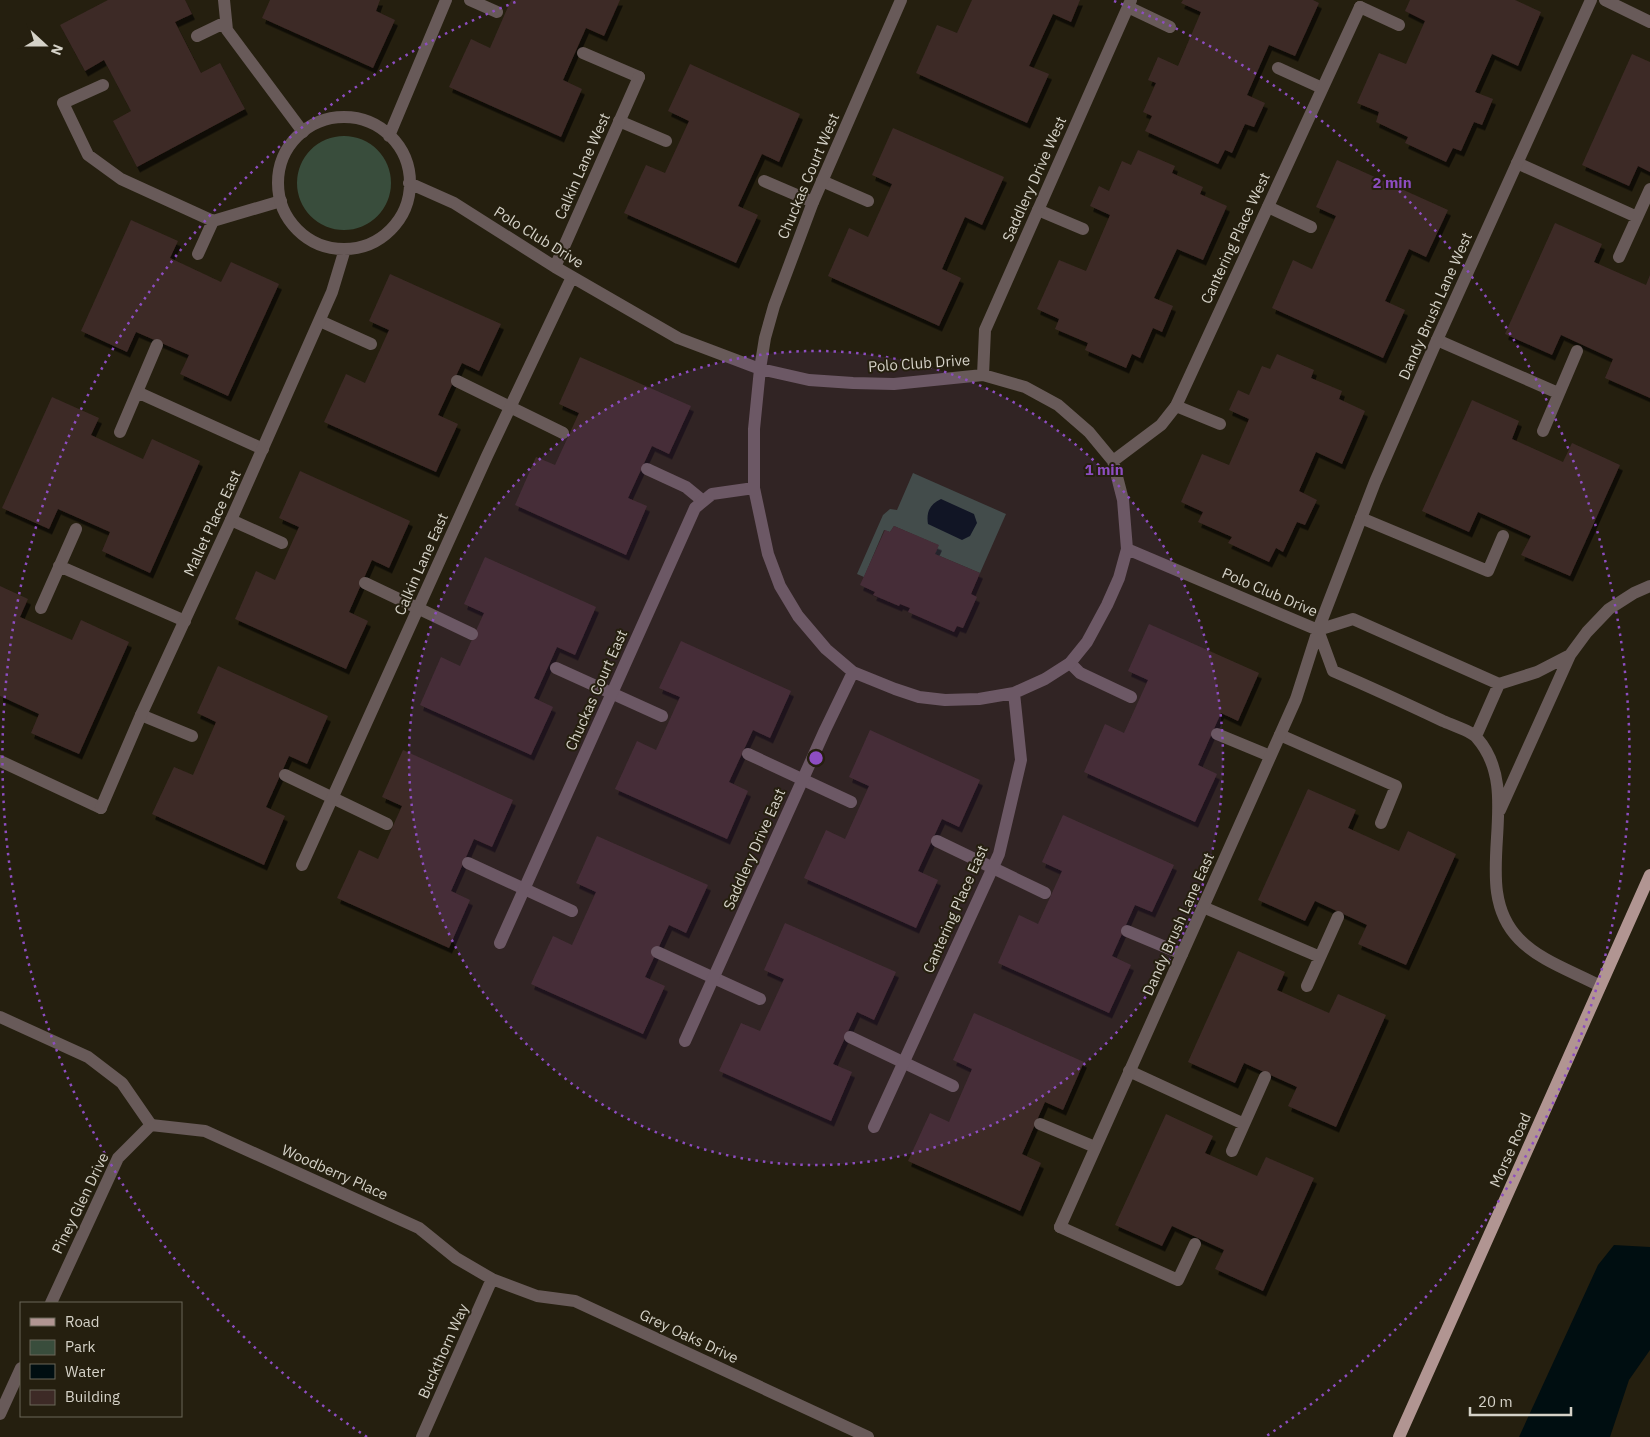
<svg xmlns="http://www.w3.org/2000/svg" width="1650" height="1437" font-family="'IBM Plex Sans',sans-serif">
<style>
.green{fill:#394d3c}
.water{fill:#000e11}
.building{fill:#3d2a26;filter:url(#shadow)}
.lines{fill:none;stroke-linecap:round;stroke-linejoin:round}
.lane{stroke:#685a59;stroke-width:12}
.street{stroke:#685a59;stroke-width:12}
.primary{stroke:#b19592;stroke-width:12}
.ring{fill:none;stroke:#8d4dc1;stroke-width:2.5;stroke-dasharray:2.5 5}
.labels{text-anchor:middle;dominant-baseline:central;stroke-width:4;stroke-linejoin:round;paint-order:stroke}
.street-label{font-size:15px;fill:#d5d2c8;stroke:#251f0f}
.centre{fill:#8d4dc1;stroke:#251f0f;stroke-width:2.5}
.ring-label{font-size:15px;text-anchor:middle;font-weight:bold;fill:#8d4dc1;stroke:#251f0f;stroke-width:4;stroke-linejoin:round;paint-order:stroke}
</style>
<defs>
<filter id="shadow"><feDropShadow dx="3" dy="5.5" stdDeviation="0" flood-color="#0009"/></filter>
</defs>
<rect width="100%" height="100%" fill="#251f0f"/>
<path class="green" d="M297 183a47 47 0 1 1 94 0a47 47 0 1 1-94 0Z
M913 473 1006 514 980 573 935 554 938 545 894 526 890 532 884 530 864 577 857 574 883 515 890 509 897 510Z"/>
<path class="water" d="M941 499 974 514 977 523 970 536 962 540 928 524C926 512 930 504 941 499Z
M1614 1245 1650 1247V1350L1629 1380 1610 1437H1519L1598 1265Z"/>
<path class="building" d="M108 0H185L192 14 175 22 201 73 220 63 245 109 137 167 113 121 131 111 104 60 85 71 60 25Z
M270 0H380L376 11 395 20 373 68 262 18Z
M511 0H620L604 36 586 28 563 80 582 89 561 137 449 87 471 39 490 48Z
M972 0H1080L1071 22 1053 14 1029 66 1049 74 1027 123 916 73 937 25 957 33Z
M1183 0H1313L1319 3 1295 56 1269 45 1247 95 1265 103 1254 127 1245 124 1232 153 1225 150 1218 164 1145 131 1152 116 1143 112 1156 83 1148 80 1158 57 1178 66 1201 12 1181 3Z
M1410 0H1515L1541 12 1518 66 1492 54 1475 92 1493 99 1482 125 1474 122 1461 151 1453 148 1446 162 1405 143 1408 137 1376 122 1379 112 1357 103 1379 53 1406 64 1425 21 1405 11Z
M1632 54 1650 62V172L1638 166 1629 186 1582 165Z
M690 64 800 114 779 162 762 154 738 206 758 215 736 263 624 213 646 165 665 173 689 121 668 111Z
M893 128 1004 177 982 225 965 217 942 269 961 278 939 326 828 276 849 228 868 237 892 184 872 175Z
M1138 150 1175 166 1172 173 1203 187 1200 194 1227 206 1203 260 1177 249 1154 298 1173 306 1162 332 1153 328 1140 358 1132 354 1126 368 1085 350 1088 343 1055 329 1059 319 1037 309 1059 260 1086 271 1110 215 1090 206 1099 186 1109 191 1122 161 1131 165Z
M1337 160 1448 210 1426 257 1409 249 1385 301 1405 310 1383 358 1272 308 1293 260 1312 269 1336 216 1316 207Z
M131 220 178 241 170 258 221 282 231 262 279 284 228 396 180 374 189 355 136 332 127 352 81 331Z
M1555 223 1602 244 1594 262 1646 285 1650 275V398L1605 378 1613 359 1561 335 1552 355 1505 334Z
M390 274 501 324 479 371 462 363 438 415 458 424 436 472 324 422 346 374 365 383 389 330 369 321Z
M1277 354 1314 370 1311 378 1342 391 1339 399 1365 411 1342 464 1316 452 1299 491 1317 500 1305 525 1297 522 1283 552 1276 548 1269 562 1228 543 1232 537 1198 522 1203 512 1181 502 1202 454 1229 465 1249 419 1229 410 1238 390 1249 395 1262 366 1270 369Z
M580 357 691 406 669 454 652 446 628 498 647 506 626 555 515 505 536 457 555 465 579 413 559 404Z
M52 397 99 418 91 435 143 459 152 439 200 461 150 573 102 551 110 532 58 509 49 529 2 508Z
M1472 400 1519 421 1512 439 1563 462 1572 443 1620 465 1570 576 1521 555 1531 536 1478 512 1469 532 1422 511Z
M300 471 410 521 389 568 372 560 349 612 368 621 346 669 235 619 256 571 275 580 299 527 279 518Z
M894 526 939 545 935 554 980 573 971 594 977 597 963 628 957 626 954 632 908 612 910 608 900 604 899 606 873 595 875 592 860 585 885 530 890 532Z
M485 557 596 607 575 655 557 647 534 698 553 707 531 755 420 705 441 657 460 666 484 613 464 604Z
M0 586 28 599 20 617 72 640 81 620 129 642 79 754 31 733 39 714 0 696Z
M1149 624 1259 673 1238 721 1221 713 1198 765 1217 774 1195 822 1084 772 1105 724 1124 733 1148 680 1128 671Z
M681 641 791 691 770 738 753 730 729 782 748 791 727 839 615 789 637 741 656 750 680 697 659 688Z
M218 666 328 716 307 764 289 756 266 807 285 816 264 865 152 814 174 767 193 775 216 722 197 713Z
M870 730 980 780 959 827 942 819 918 871 938 880 916 928 804 878 826 830 845 839 869 786 849 777Z
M403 750 513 800 492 847 474 839 451 891 470 900 449 948 337 898 359 850 378 859 402 806 382 797Z
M1308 789 1356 810 1348 828 1399 851 1408 831 1456 854 1406 965 1358 944 1367 925 1315 901 1305 921 1258 900Z
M1063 815 1174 865 1152 912 1135 905 1112 956 1131 965 1109 1013 998 963 1019 915 1038 924 1062 871 1042 862Z
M597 836 708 885 686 933 669 925 645 977 665 986 643 1034 531 984 553 936 572 945 596 892 576 883Z
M785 923 896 972 874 1020 857 1012 833 1064 852 1072 831 1121 719 1071 741 1023 760 1031 784 979 764 970Z
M1238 951 1285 972 1277 990 1329 1013 1338 994 1386 1015 1336 1127 1288 1106 1297 1087 1244 1063 1235 1083 1188 1062Z
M974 1013 1084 1062 1063 1110 1045 1102 1022 1154 1041 1163 1020 1211 908 1161 930 1113 949 1122 972 1069 953 1060Z
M1166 1114 1213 1136 1205 1153 1257 1176 1266 1157 1314 1178 1263 1291 1215 1269 1224 1250 1172 1226 1162 1246 1115 1225Z"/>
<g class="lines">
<path class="lane" d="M224 0 227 30 303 132
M470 0 497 12
M1605 0 1650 22
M1128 7 1170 27
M1360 7 1399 25
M197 36 226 22
M583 53 639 77
M1278 68 1322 88
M103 85 63 103 88 155 121 179 213 221
M619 121 666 141
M1517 163 1637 217
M764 181 813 202
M822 181 868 201
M1268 207 1311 227
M1038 210 1083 229
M198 254 213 221 281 201
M1619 257 1650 189
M320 321 371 344
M1437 340 1558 393
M457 381 563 433
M137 392 263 449
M1176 406 1220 424
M1543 431 1577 351
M120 432 157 345
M647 469 686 487 703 501
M1361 518 1488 571 1503 536
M231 520 282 543
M59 566 185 621
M365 583 472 634
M41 608 76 529
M1070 663 1080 673 1131 697
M556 668 662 716
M141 715 192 736
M1217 734 1270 756
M1280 735 1396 786 1381 823
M748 754 851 802
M0 761 101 808
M285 775 387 824
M937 841 1045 893
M468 863 572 911
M1203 907 1320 957
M1127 931 1182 954
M657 952 760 999
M1307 986 1338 917
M0 1017 88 1057 122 1083 151 1125
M850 1037 953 1086
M1129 1071 1244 1124
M1040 1124 1095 1147
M1232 1151 1265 1077
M1060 1227 1178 1280 1195 1244"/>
<path class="street" d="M278 183a66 66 0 1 1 132 0a66 66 0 1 1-132 0Z
M389 136 446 0
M409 183 454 203 555 267 678 338 760 369 809 380 853 383 894 384 983 375 1025 387 1058 405 1089 432 1113 461 1123 500 1127 549 1119 578 1107 605 1087 642 1070 663 1045 679 1014 693 979 699 945 700 919 697 895 689 853 672 826 649 798 616 780 586 768 554 754 488V429L760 369 765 338 774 306 813 202 901 0
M555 267 639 77
M983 375 985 330 1131 0
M1113 461 1161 425 1176 406 1360 7
M1127 549 1318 630 1353 619 1499 684 1537 672 1570 655 1587 632 1609 609 1634 593 1650 586
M1318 630 1333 671C1370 687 1407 704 1443 721 1452 725 1472 731 1477 738 1527 795 1466 885 1519 939 1540 961 1574 972 1600 986
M1476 736 1499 684
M101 808 141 715 231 520 332 292 345 249
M1500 810 1570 655
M302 865 487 456 572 277
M500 943 695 508 712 494 754 488
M685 1041 825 730 853 672
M874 1127 999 854 1021 760 1014 693
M1060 1227 1296 699 1318 630 1375 482 1437 340 1591 0
M51 1303 118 1158 151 1125 205 1131 419 1228 456 1258 492 1279 537 1296 575 1301 868 1437
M0 1414 21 1368
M422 1437 492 1279"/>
<path class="primary" d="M1399 1437 1650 875"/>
</g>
<circle cx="816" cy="758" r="407" fill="#8d4dc1" fill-opacity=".12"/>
<g class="ring">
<circle cx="816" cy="758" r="407"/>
<path d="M367 1437A814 814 0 0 1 518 1M1114 1A814 814 0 0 1 1265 1437"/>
</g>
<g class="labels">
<g class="street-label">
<text transform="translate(582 166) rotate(-66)">Calkin Lane West</text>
<text transform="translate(808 176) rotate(-67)">Chuckas Court West</text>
<text transform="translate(1034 179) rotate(-66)">Saddlery Drive West</text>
<text transform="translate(539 237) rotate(32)">Polo Club Drive</text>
<text transform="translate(1235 238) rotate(-65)">Cantering Place West</text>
<text transform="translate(1435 306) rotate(-66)">Dandy Brush Lane West</text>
<text transform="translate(919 363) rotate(-4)">Polo Club Drive</text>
<text transform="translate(212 523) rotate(-65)">Mallet Place East</text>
<text transform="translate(421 564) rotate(-66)">Calkin Lane East</text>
<text transform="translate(1270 592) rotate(23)">Polo Club Drive</text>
<text transform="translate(596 690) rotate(-66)">Chuckas Court East</text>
<text transform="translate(754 849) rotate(-66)">Saddlery Drive East</text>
<text transform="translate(955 909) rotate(-66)">Cantering Place East</text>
<text transform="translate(1178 924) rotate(-66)">Dandy Brush Lane East</text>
<text transform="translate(1510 1150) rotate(-66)">Morse Road</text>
<text transform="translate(335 1172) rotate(24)">Woodberry Place</text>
<text transform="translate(80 1203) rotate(-64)">Piney Glen Drive</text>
<text transform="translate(689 1336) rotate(25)">Grey Oaks Drive</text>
<text transform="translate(443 1351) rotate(-66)">Buckthorn Way</text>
</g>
</g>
<circle cx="816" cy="758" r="8" class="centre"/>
<g class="ring-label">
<text x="1392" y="188">2 min</text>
<text x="1104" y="475">1 min</text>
</g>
<rect x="20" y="1302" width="162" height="115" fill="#251f0f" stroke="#6b6759"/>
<rect x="30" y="1318" width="25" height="8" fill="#b19592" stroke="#6b6759"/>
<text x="65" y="1327" font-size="15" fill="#d5d2c8">Road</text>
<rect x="30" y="1340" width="25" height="15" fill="#394d3c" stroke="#6b6759"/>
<text x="65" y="1352" font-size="15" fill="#d5d2c8">Park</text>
<rect x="30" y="1364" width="25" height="15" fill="#000e11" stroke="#6b6759"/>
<text x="65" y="1377" font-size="15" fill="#d5d2c8">Water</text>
<rect x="30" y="1390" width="25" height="15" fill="#3d2a26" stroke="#6b6759"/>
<text x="65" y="1402" font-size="15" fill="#d5d2c8">Building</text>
<g transform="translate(45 45) rotate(111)" stroke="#251f0f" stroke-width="4" paint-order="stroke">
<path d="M0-4L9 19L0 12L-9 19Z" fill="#d5d2c8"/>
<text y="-8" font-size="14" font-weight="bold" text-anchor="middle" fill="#d5d2c8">N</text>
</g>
<path d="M1470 1407v8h101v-8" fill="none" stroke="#d5d2c8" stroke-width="2.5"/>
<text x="1478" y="1407" font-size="15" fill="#d5d2c8" stroke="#251f0f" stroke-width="4" paint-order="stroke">20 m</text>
</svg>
